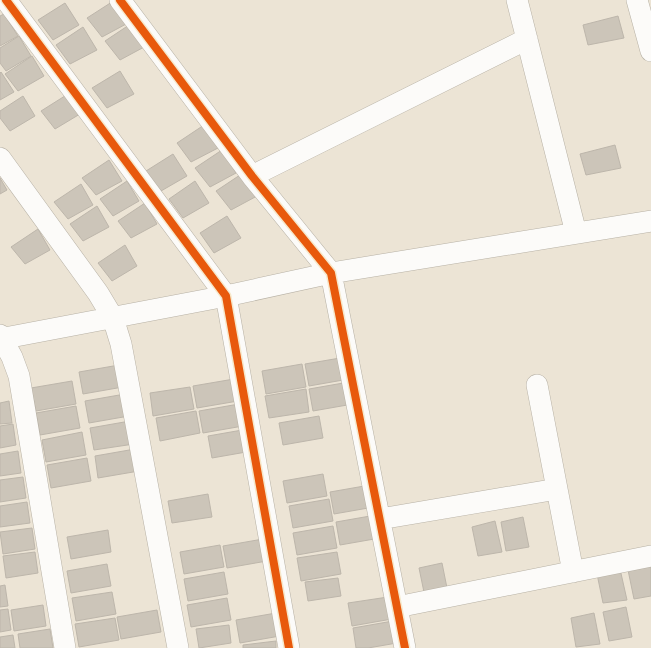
<svg xmlns="http://www.w3.org/2000/svg" width="651" height="648" font-family="'Roboto Condensed',sans-serif">
<style>
.building{fill:#ccc5b9;stroke:#bdb6ab}
.lines{fill:none;stroke-linecap:round;stroke-linejoin:round}
.minor-casing{stroke:#b7b1a5;stroke-width:22}
.minor{stroke:#fcfbf9;stroke-width:21}
.cycleway-casing{stroke:#f6e8cb;stroke-width:11}
.cycleway{stroke:#e8590c;stroke-width:8}
</style>
<rect width="100%" height="100%" fill="#ece4d5"/>
<path class="building" d="M115 0 128 23 102 37 87 18Z
M65 3 79 25 53 40 38 20Z
M4 14 18 36 0 46V16Z
M618 16 624 38 588 45 583 25Z
M132 23 146 46 120 60 105 41Z
M83 27 97 50 70 64 56 45Z
M19 36 31 56 6 71 0 63V48Z
M32 56 44 76 18 91 5 74Z
M120 71 134 94 107 108 92 88Z
M1 72 14 92 0 100V73Z
M68 94 80 114 55 129 41 111Z
M23 96 35 116 10 131 0 118V111Z
M204 125 218 148 191 162 177 143Z
M615 145 621 168 586 175 580 154Z
M222 150 236 173 210 187 195 168Z
M173 154 187 176 161 191 146 171Z
M109 160 122 181 96 195 82 178Z
M243 173 257 196 231 210 216 191Z
M0 178 7 190 0 194Z
M127 181 139 201 113 216 100 199Z
M195 181 209 203 183 218 169 199Z
M81 184 93 205 68 219 54 202Z
M145 203 157 224 131 238 118 221Z
M97 206 109 227 83 241 70 224Z
M227 216 241 238 214 253 200 233Z
M38 229 50 250 25 264 11 247Z
M125 245 137 266 112 281 98 263Z
M346 357 349 379 309 386 305 364Z
M302 364 306 387 266 394 262 371Z
M119 365 123 387 83 394 79 372Z
M234 379 238 401 197 408 193 386Z
M72 381 76 404 36 411 31 388Z
M349 382 353 404 313 411 309 389Z
M190 387 194 409 153 416 150 393Z
M306 389 309 412 269 418 265 396Z
M125 394 129 416 89 423 85 401Z
M9 401 12 423 0 424V403Z
M239 404 243 426 203 433 199 411Z
M76 406 80 428 40 435 36 413Z
M196 411 200 433 160 441 156 418Z
M319 416 323 438 283 445 279 423Z
M130 421 134 444 94 450 90 428Z
M13 424 16 445 0 448V426Z
M248 429 252 451 212 458 208 436Z
M82 432 86 455 46 462 42 440Z
M135 449 139 471 98 478 95 456Z
M18 451 21 473 0 476V454Z
M87 458 91 481 51 488 47 465Z
M323 474 327 496 287 503 283 481Z
M23 477 26 498 0 502V480Z
M370 485 374 507 334 514 330 492Z
M208 494 212 517 172 523 168 501Z
M329 499 333 521 293 528 289 506Z
M27 502 30 523 0 527V506Z
M376 515 380 538 340 545 336 522Z
M523 517 529 547 506 551 501 522Z
M495 521 502 552 478 556 472 527Z
M333 526 337 548 297 555 293 533Z
M32 528 35 549 3 554 0 532Z
M108 530 111 552 71 559 67 537Z
M263 539 267 561 227 568 223 546Z
M220 545 224 567 184 574 180 552Z
M35 552 38 573 6 578 3 556Z
M337 552 341 574 301 581 297 558Z
M442 563 448 593 425 597 419 568Z
M107 564 111 586 71 593 67 571Z
M651 564V596L634 599 628 570Z
M620 569 627 600 603 603 597 574Z
M224 572 228 594 188 601 184 579Z
M338 578 341 596 308 601 305 582Z
M5 585 8 606 0 607V586Z
M112 592 116 614 76 621 72 598Z
M388 597 392 619 352 626 348 603Z
M227 598 231 620 191 627 187 605Z
M43 605 46 626 14 631 11 610Z
M626 607 632 637 609 641 603 612Z
M8 609 11 630 0 632V610Z
M157 610 161 632 121 639 117 617Z
M276 613 280 636 240 643 236 620Z
M594 613 600 644 576 647 571 618Z
M115 618 119 640 79 647 75 624Z
M393 621 397 643 368 648H356L353 628Z
M229 625 231 643 199 648 196 629Z
M50 629 53 648H20L18 634Z
M13 635 15 648H0V637Z
M276 641V648H243V645Z"/>
<g class="lines">
<defs>
<path id="minor" d="M6 0 226 296 289 648
M120 0 252 176 331 273 405 648
M517 0 576 233
M637 0 651 51
M0 158 98 293 113 318 121 344 178 648
M252 176 527 39
M0 335 12 357 19 376 65 648
M0 339 226 296 331 273 651 221
M537 385 573 572
M380 519 557 489
M397 607 651 556"/>
</defs>
<use href="#minor" class="minor-casing"/>
<use href="#minor" class="minor"/>
<defs>
<path id="cycleway" d="M6 0 226 296 289 648
M120 0 252 176 331 273 405 648"/>
</defs>
<use href="#cycleway" class="cycleway-casing"/>
<use href="#cycleway" class="cycleway"/>
</g>
</svg>
